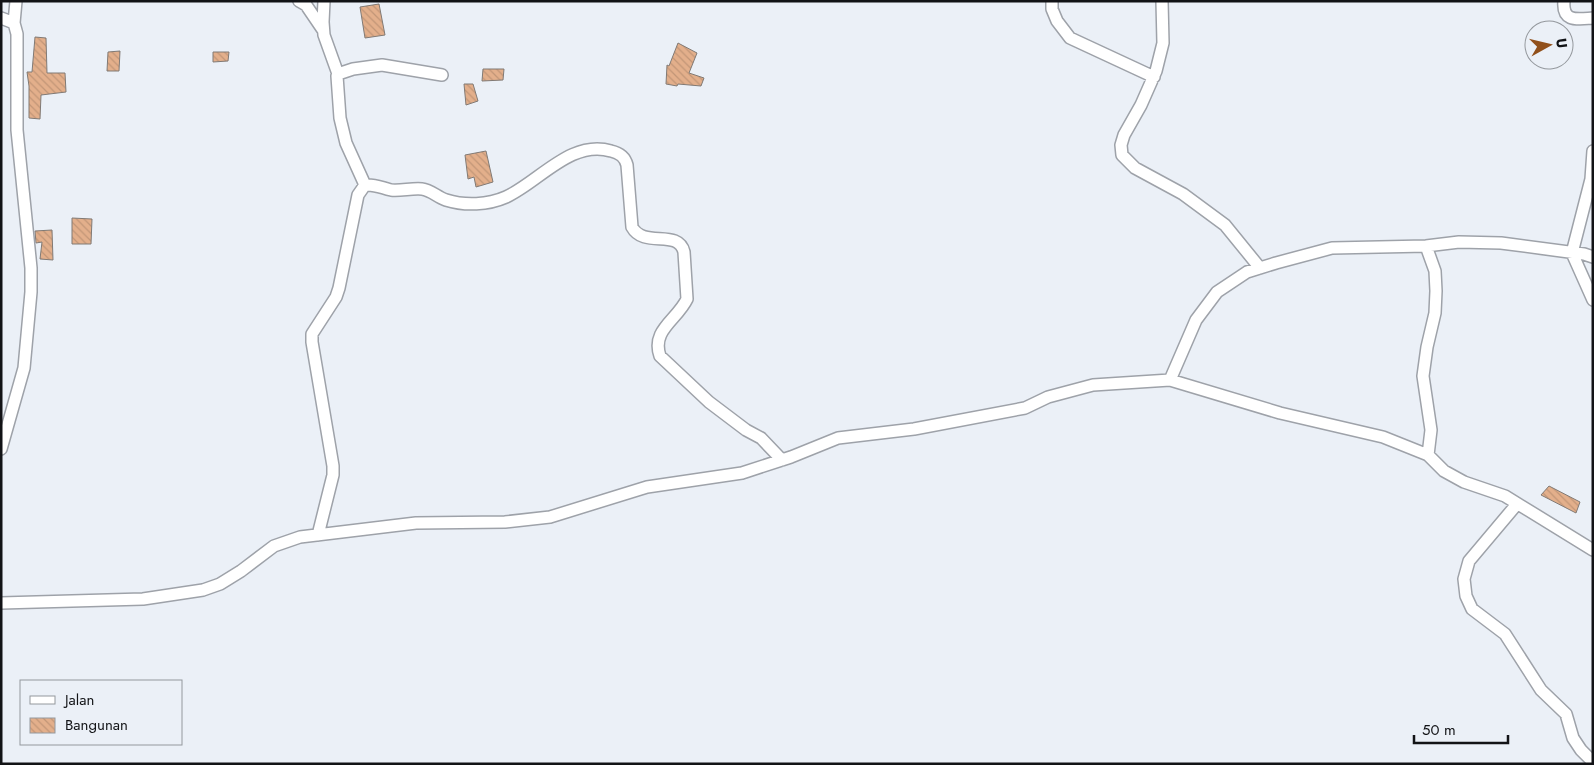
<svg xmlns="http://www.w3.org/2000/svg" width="1594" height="765" font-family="Jost,sans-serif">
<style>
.building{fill:url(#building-back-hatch);stroke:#817a75}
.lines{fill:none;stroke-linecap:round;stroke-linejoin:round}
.street-casing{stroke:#9ea2a9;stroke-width:14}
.street{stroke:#fff;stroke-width:11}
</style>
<defs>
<pattern id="building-back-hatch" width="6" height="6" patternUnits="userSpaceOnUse" patternTransform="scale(1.25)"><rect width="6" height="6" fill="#e3af8b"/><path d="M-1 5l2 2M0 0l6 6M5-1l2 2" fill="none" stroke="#c29677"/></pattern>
</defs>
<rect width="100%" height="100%" fill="#ebf0f7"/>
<path class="building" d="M379 4 385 35 365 38 360 7Z
M35 37 46 38 47 73H65L66 92 41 95 40 119 29 118V86L27 72H32Z
M678 43 697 53 689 73 704 78 701 86 678 84 677 86 666 84 667 65 669 66Z
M120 51 119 71H107L108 52Z
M213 52H229L228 61 213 62Z
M483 69H504L503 80 482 81Z
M464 84H473L478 101 466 105Z
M486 151 493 182 476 187 474 177 468 179 465 155Z
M72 218 92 219 91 244H72Z
M52 230 53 260 40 259 42 242 36 243 35 231Z
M1549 486 1580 502 1576 513 1541 495Z"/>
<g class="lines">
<defs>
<path id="street" d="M299 1 306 5 323 30
M324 1 323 22 324 35 338 74
M1052 1V9L1057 21 1070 38 1154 77
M1162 1 1163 43 1156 71 1141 105 1124 135 1121 145 1122 155 1135 168 1183 194 1225 225 1260 268
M1564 1C1562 23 1578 19 1593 18
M1 18 14 23 17 34V130L31 268V292L24 368 1 449
M14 23 16 1
M1593 151 1591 179 1572 253 1593 300
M365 185 346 143 340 118 337 76 338 74 353 69 382 65 442 75
M1426 246 1435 271 1436 291 1435 313 1427 347 1423 376 1431 430 1428 455
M1170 380 1196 320 1217 292 1247 272 1276 263 1332 248 1426 246 1459 242 1501 243 1584 254 1593 257
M1517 504 1469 561 1464 579 1466 596 1472 609 1505 634 1541 690 1566 714 1573 738 1581 750 1593 762
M318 535 333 475V466L312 342V334L336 297 339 288 358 195 365 185C375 184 382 188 391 190 401 191 412 188 422 189 431 190 437 197 446 200 465 206 488 205 506 197 539 182 571 139 611 151 620 153 625 157 627 165L632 227C644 249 678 228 684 252L687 299C677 320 651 330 660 356L709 402 746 430 761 438 782 460
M1 603 143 599 203 590 220 584 241 571 274 546 300 537 416 523 505 522 550 517 647 487 742 473 791 457 838 438 914 429 1025 408 1048 397 1093 385 1170 380 1280 413 1383 437 1428 455 1444 471 1464 482 1505 496 1593 550"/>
</defs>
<use href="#street" class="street-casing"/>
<use href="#street" class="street"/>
</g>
<rect width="1594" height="765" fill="none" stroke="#121316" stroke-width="5"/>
<rect x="20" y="680" width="162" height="65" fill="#ebf0f7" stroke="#94989d"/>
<rect x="30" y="696" width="25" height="8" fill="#ffffff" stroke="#94989d"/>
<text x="65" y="705" font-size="15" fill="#121316">Jalan</text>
<rect x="30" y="718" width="25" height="15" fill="url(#building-back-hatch)" stroke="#94989d"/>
<text x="65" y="730" font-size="15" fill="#121316">Bangunan</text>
<g transform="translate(1549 45) rotate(82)"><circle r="24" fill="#ebf0f7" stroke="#94989d"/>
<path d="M0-4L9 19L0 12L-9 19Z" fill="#91501b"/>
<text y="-8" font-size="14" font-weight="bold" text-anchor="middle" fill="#121316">U</text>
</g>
<path d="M1414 735v8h94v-8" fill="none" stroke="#121316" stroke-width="2.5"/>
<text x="1422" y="735" font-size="15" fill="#121316" stroke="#ebf0f7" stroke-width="4" paint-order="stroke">50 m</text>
</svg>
